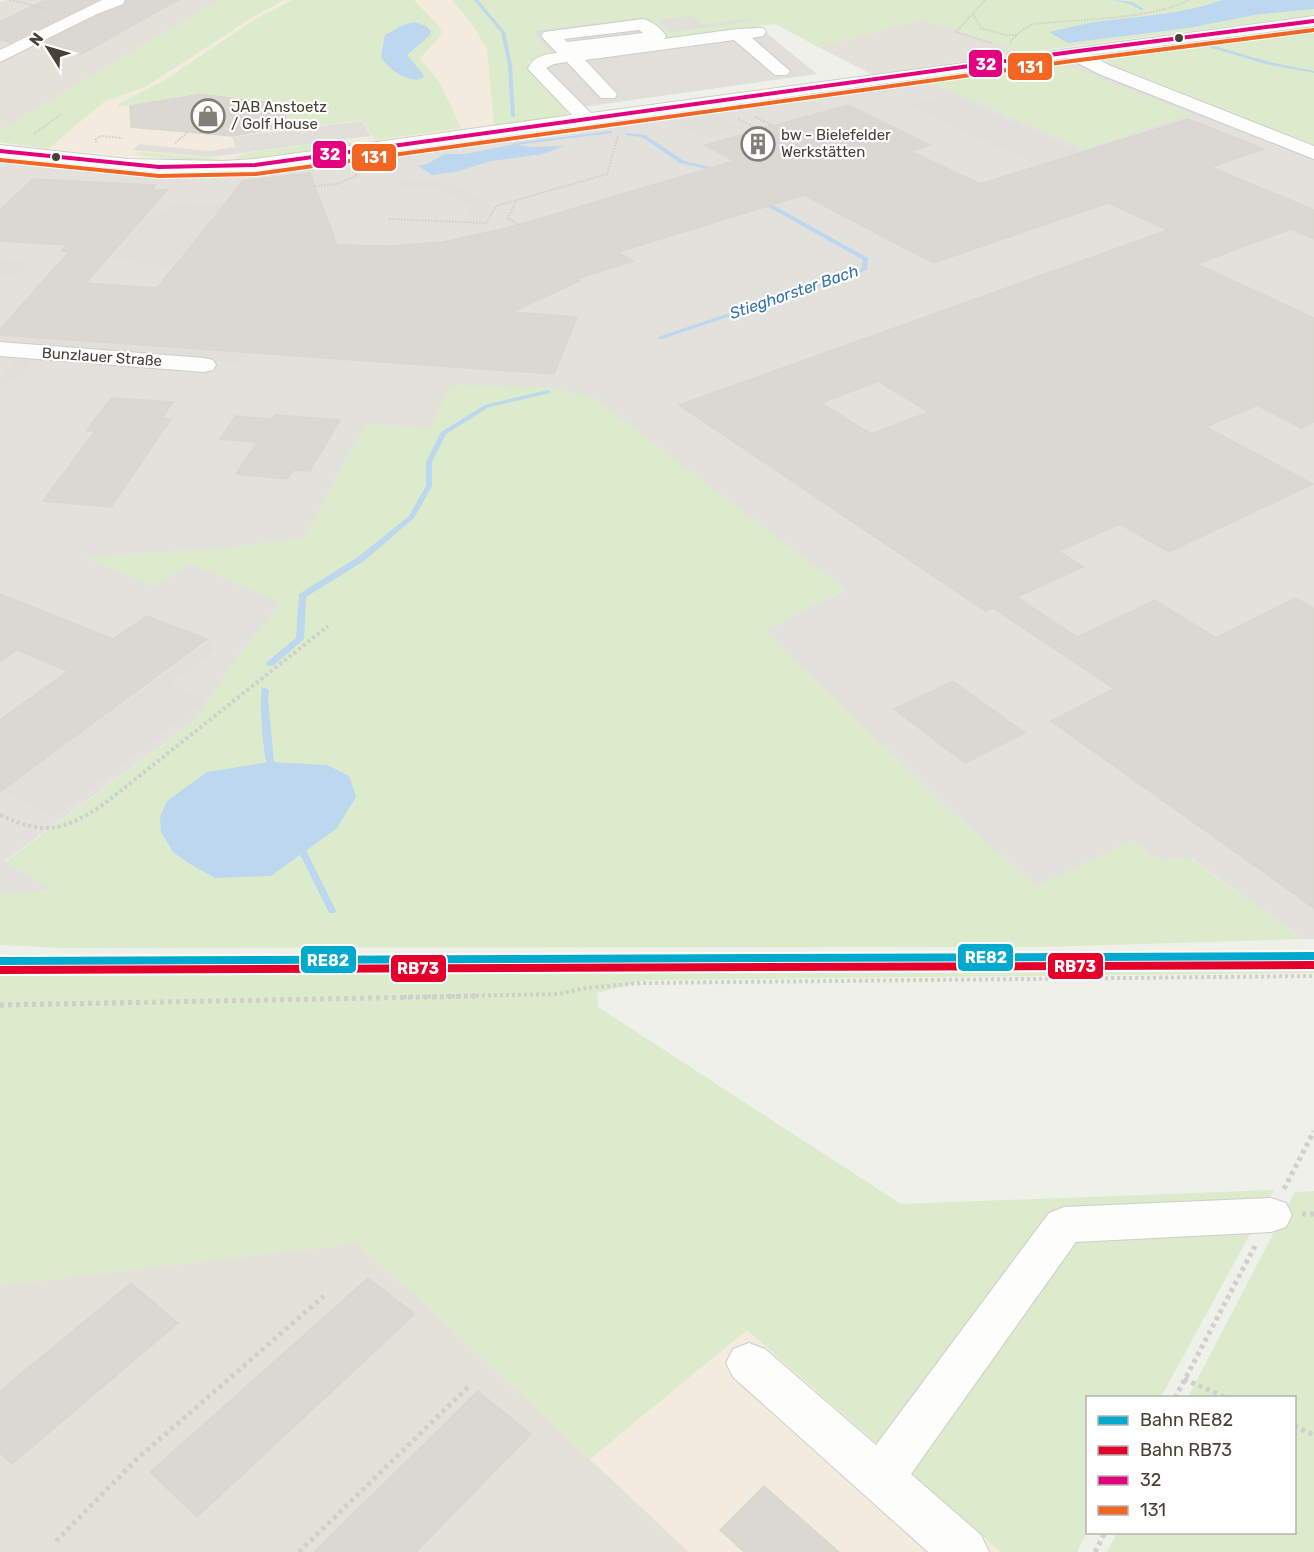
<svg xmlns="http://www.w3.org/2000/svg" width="1314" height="1552" font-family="Rubik,sans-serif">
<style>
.residential{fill:#e4e2d8}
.commercial{fill:#f3ecde}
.industrial{fill:#e3e1dc}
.green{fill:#dcebcb}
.parking{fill:#e0dfda}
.water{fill:#bcd7ee}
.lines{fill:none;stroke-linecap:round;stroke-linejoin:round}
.stream{fill:#bcd7ee;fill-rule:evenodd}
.building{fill:#dad8d3;stroke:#d9d7d0;stroke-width:1.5;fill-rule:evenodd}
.minor-casing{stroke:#cecdc8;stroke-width:2}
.path-far2{stroke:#d1cfcb;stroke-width:2;stroke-dasharray:1.5 1.5;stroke-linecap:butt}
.path-far1{stroke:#d1cfcb;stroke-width:4;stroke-dasharray:3 3;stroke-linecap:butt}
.path{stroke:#d1cfcb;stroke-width:5;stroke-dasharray:4 4;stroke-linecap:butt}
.minor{fill:#fdfdfc;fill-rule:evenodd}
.bus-1-casing{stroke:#fff;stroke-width:6}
.bus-2-casing{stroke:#fff;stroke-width:6}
.bus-1{stroke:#e5007d;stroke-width:4}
.bus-2{stroke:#f26522;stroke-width:4}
.rail-1-casing{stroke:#fff;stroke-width:12}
.rail-2-casing{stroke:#fff;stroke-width:12}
.rail-1{stroke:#00a9ce;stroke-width:8}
.rail-2{stroke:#e4002b;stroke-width:8}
.bus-dot{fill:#474136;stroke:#fff;stroke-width:2}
.labels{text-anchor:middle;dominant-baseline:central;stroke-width:4.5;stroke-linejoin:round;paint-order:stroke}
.far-poi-label{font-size:15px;fill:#474136;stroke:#fff;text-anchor:start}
.far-street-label{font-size:15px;fill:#474136;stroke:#fff}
.far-water-label{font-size:16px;font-style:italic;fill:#3172b1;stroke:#fff}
.line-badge{stroke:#fff;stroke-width:2}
.badge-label{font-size:16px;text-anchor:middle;font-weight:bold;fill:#fff}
</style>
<rect width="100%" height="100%" fill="#f0f0eb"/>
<path class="residential" d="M5 0H220L0 131V2Z
M922 19 1028 52 873 75 818 47Z
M357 1243 426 1304 689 1552H0V1285Z"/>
<path class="commercial" d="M284 0H452L471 23 487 49 494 126 302 153 228 161 170 160 48 149 104 102 147 86 253 17Z
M747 1330 875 1441 1001 1552H689L590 1459Z"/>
<path class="industrial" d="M1089 57 1314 145V939H1303L1192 859 1157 860 1132 841 1036 887 945 806 764 632 814 604 845 591 430 429 366 424 304 538 223 549 87 557 154 586 190 563 282 602 232 665 196 720 5 861 52 889 51 891 0 894V160L105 170 220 176Z"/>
<path class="green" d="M220 0H284L253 17 147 86 104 102 48 149 0 142V131Z
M292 0H414L444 32 420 58 440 83 461 128 375 140 362 120 283 130 290 104 200 93 119 107 118 104 165 80 252 21Z
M452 0H1222C1167 19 1106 23 1050 32L1068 43 1189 28 1255 15 1314 9V15L1028 52 922 19 818 47 775 24 663 39 533 32 555 55 537 57 527 63 568 112 564 117 494 126 487 49 471 23Z
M1314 26V147L1310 146 1313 144 1114 66 1103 59 1105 55 1114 51Z
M1044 64 1072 67 1191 114 1084 149 925 80Z
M342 140 354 143 346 146 256 158H233L246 153Z
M138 152 225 159 192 161 134 155Z
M451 385 550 387 594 398 846 590 814 604 765 632 945 806 1036 886 1132 841 1157 860 1191 859 1303 939 1042 947 62 948 0 945V894L51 891 52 889 5 862 196 720 232 665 281 603 190 563 154 586 85 557 223 549 304 538 366 424 430 429Z
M1314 968V973L646 980 597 993 598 1007 901 1204 1274 1190 1161 1397 1088 1398 1087 1532 1077 1552H1001L747 1330 590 1459 426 1304 357 1243 0 1285V972Z
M1314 1191V1552H1107L1117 1533 1294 1532V1398L1188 1397 1295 1192Z"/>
<path class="parking" d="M692 16 702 25 751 18 755 21 671 32 657 20Z
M640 18 663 39 758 26 817 74 568 109 528 65 531 59 554 55 532 31Z
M1090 69 1285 147 1272 145 1087 71Z
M949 94 1079 152 1038 165 908 106Z
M714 114 741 127 704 138 676 124Z
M362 121 371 136 211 157 133 150 139 144 210 151 236 147 232 137Z
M316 162 318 168 244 175 210 177 209 172Z
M400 178 456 184 491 205 481 221 462 220 470 207 444 190 395 185Z
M180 202 222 204 171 267 112 259 145 220Z
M0 258 30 260 16 275 0 274Z
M0 336 246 354 240 363 0 345Z
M16 359 33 360 13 383 0 382V377Z
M209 641 215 650 170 684 206 700 54 816 3 792Z"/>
<path class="water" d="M1222 0H1314V9L1255 15 1189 28 1068 43 1049 32C1067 28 1085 23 1103 21 1144 16 1183 14 1222 0Z
M415 22 426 26 431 31 430 35 407 55 423 74 424 77 417 80C403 79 388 69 381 57L385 35 403 25Z
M515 144 528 147 564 146 543 154 491 161 455 172 432 175 418 166 427 164 445 154H466Z
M270 762 327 765 349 776 356 797 337 828 271 876 215 878 190 864 173 852 161 832 160 817 167 801 207 772Z"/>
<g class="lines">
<path class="stream" d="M474 0H478L505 32 512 65 515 117 511 116 508 65 501 32Z
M1112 0 1132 2 1144 9 1141 10 1130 4Z
M1204 43 1269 62 1314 71V73L1266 64 1202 45V44Z
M610 131H612V133L515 145 513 144 515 143Z
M626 133 645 135 684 161 723 170 720 172 680 163 642 137 626 135Z
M758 199H762L868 258 867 270 662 339H658V337L861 269 863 260 758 201Z
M548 390 551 392 550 393 489 407 446 434 432 462V486L414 518 364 561 306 597 304 639 273 666H267L266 664 267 662 296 638 299 594 358 557 409 516 426 486V462L441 432 485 405Z
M262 688H265L269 690 268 699 274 762 278 772 274 775C270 772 268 769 267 764 263 752 259 699 262 688Z
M299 841 303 844 336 911 335 913H329L328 911 295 844Z"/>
</g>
<path class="building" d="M45 0H97L11 42 0 40V22Z
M127 0H178L80 55 37 46 98 16 124 6Z
M201 94 288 105 284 127 232 136 131 127 130 106Z
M848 105 930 145 910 151 980 184 1188 119 1264 149 1211 167 1314 210V239L1291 229 1197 264 1314 318V422L1301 428 1257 405 1206 427 1313 484 1169 552 1120 524 1058 551 1083 567 1017 597 1077 637 1155 600 1216 638 1296 598 1314 609V908L1051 721 1114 689 993 608 985 611 679 405 1168 230 1108 203 933 263 804 195 618 252 633 261 577 279 579 281 512 312 577 317 554 374 0 335V329L69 252 61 251 67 245 0 241V210L33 179 155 185 153 191 168 189 86 283 157 288 243 181 310 173 337 245 390 246 443 242 507 228 734 161 705 145ZM878 381 929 412 871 434 821 403Z
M111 398 173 402 162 418 171 419 111 507 43 501 95 431H86Z
M275 415 340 420 310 471 293 470 287 479 236 474 257 442 220 439 235 416 272 419Z
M0 594 113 639 147 616 207 639 0 792V720L68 671 17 650 0 661Z
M953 681 1025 733 965 763 894 709Z
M368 1278 415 1314 197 1517 150 1472Z
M131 1283 178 1323 12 1464 0 1453V1391Z
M478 1391 531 1434 416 1552H314Z
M764 1486 839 1552H744L720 1530Z"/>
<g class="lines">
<defs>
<path id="minor" d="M102 0H125L123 4 97 14 0 62V50Z
M1314 16V26L1090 55 1111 66 1314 146V159L1099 74 1068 58 255 171 159 173 0 157V145L128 159 223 161 255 159 572 115 528 69C532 57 545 54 557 53L541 36 544 32 643 19C652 21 661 28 666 36L664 39 737 29 763 28 766 32 763 36 752 38 790 71 787 75H775L734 40 585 60 617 94 615 98H601L567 62 554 64 546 68 591 113ZM639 30 643 33 567 42 564 39Z
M0 342 204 358 213 360 216 365 213 370 204 372 0 356Z
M1271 1198 1286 1203 1292 1215 1286 1227 1271 1232 1076 1242 911 1474 981 1535 989 1552H928L733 1377 726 1363 733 1349 749 1343 765 1349 876 1445 1049 1213 1064 1207Z"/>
</defs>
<use href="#minor" class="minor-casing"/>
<path class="path-far2" d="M10 0 49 9
M985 0 956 32 992 43
M973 14 981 28 1005 35H1016
M1010 42 1022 30 1033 24C1078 19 1149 20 1189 0
M738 119 758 129 772 125 755 117
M34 134 61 114
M96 143V139L101 136 122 138
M175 143 188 132
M315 186 336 184 357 176 353 170
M516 201 508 218 519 225
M389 219 486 223 496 206 607 174 618 136"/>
<path class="path-far1" d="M0 815C46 836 63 831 104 804L328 626
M404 997 558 994 586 988 643 983 1314 976"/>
<path class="path" d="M0 1005 480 996
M1284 1189 1314 1131
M1302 1214H1314
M1184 1379 1227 1398
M1175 1398 1255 1246
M1294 1426 1314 1435
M56 1541 138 1458 324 1296
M299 1552 469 1386
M1095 1552 1105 1532"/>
<use href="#minor" class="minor"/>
<defs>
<path id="bus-1" d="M0 151 159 167 255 165 1071 52 1314 21"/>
<path id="bus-2" d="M0 160 159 176 256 174 1072 61 1314 30"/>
</defs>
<use href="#bus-1" class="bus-1-casing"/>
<use href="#bus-2" class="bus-2-casing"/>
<use href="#bus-1" class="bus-1"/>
<use href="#bus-2" class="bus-2"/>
<defs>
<path id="rail-1" d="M0 961 1314 956"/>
<path id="rail-2" d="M0 970 1314 965"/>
</defs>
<use href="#rail-1" class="rail-1-casing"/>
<use href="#rail-2" class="rail-2-casing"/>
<use href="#rail-1" class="rail-1"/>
<use href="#rail-2" class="rail-2"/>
</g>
<defs>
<symbol id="shop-ring" viewBox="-11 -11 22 22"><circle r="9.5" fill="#fff" stroke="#827e75" stroke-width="1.5"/><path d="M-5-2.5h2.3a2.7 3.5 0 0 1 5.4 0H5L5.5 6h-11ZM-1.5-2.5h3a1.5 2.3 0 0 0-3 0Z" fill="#827e75"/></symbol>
<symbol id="building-ring" viewBox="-11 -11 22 22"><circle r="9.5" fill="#fff" stroke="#827e75" stroke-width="1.5"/><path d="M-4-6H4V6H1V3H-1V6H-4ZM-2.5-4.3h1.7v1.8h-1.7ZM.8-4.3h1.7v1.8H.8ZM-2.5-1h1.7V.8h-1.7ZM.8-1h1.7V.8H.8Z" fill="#827e75"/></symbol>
</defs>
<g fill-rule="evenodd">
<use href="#shop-ring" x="189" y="97" width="38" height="38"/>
<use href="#building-ring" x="739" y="125" width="38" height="38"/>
</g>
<g class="bus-dot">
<circle cx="1179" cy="38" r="5"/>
<circle cx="56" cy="157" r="5"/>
</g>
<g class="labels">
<g class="far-poi-label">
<text x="231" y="107">JAB Anstoetz<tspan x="231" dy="17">/ Golf House</tspan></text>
<text x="781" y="135">bw - Bielefelder<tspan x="781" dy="17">Werkstätten</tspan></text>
</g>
<g class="far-street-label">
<text transform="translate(102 357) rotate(4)">Bunzlauer Straße</text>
</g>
<g class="far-water-label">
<text transform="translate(794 292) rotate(-19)">Stieghorster Bach</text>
</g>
</g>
<g class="line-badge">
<rect x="968" y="49" width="35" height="29" rx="6" fill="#e5007d"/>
<rect x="1007" y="52" width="46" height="29" rx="6" fill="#f26522"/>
<rect x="312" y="140" width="35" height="29" rx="6" fill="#e5007d"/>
<rect x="351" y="143" width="46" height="29" rx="6" fill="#f26522"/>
<rect x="957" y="943" width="57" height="29" rx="6" fill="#00a9ce"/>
<rect x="300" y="945" width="57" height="29" rx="6" fill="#00a9ce"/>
<rect x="1047" y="952" width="57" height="28" rx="6" fill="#e4002b"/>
<rect x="390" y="954" width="57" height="29" rx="6" fill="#e4002b"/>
</g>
<g class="badge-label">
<text x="986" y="70">32</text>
<text x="1030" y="73">131</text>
<text x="330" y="160">32</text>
<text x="374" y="163">131</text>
<text x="986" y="963">RE82</text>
<text x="328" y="966">RE82</text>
<text x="1075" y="972">RB73</text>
<text x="418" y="974">RB73</text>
</g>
<rect x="1086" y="1396" width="210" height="138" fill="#ffffff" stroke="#b5b3af" stroke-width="1.5"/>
<rect x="1098" y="1416" width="30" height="9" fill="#00a9ce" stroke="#b5b3af" stroke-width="1.5"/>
<text x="1140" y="1426" font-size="18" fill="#474136">Bahn RE82</text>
<rect x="1098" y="1446" width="30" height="9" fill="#e4002b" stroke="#b5b3af" stroke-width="1.5"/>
<text x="1140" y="1456" font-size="18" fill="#474136">Bahn RB73</text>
<rect x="1098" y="1476" width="30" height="9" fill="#e5007d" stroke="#b5b3af" stroke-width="1.5"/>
<text x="1140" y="1486" font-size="18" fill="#474136">32</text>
<rect x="1098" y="1506" width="30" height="9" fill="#f26522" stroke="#b5b3af" stroke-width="1.5"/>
<text x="1140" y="1516" font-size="18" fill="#474136">131</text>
<g transform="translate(48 48) rotate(307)" stroke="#ffffff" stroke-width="4.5" paint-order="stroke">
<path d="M0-4.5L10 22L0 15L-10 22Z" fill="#474136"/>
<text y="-9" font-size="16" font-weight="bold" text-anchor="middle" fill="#474136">N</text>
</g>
</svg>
